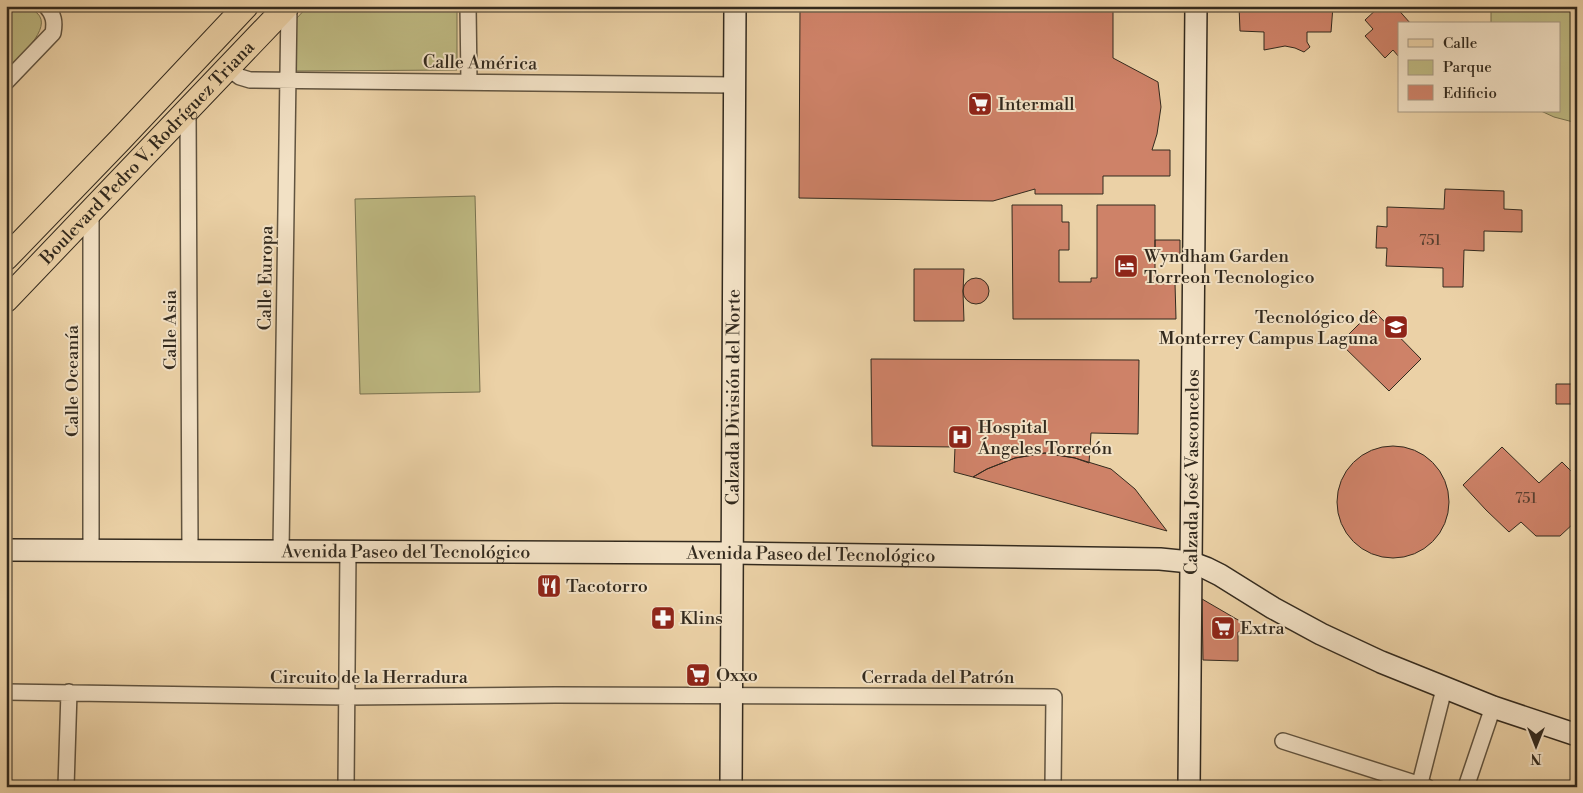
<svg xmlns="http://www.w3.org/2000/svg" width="1583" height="793" font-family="'Libre Bodoni',serif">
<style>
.green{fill:#beb982;stroke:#787250}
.building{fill:#ce8268;stroke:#332a1e}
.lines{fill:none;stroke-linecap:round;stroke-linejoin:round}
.street-casing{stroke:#615440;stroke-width:18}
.secondary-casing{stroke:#332a1e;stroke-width:24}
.primary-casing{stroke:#332a1e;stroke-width:26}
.street{stroke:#f2e1c5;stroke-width:15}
.secondary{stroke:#f2e1c5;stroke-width:21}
.primary{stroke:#ebd1a6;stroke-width:24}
.labels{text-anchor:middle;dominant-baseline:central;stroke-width:4;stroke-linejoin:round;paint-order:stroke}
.number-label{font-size:15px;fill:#5a4030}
.street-label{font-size:18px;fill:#332a1e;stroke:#f2e1c5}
.poi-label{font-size:18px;fill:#332a1e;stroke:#f2e1c5;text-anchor:start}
</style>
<rect width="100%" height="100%" fill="#ebd1a6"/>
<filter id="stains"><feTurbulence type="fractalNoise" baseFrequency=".004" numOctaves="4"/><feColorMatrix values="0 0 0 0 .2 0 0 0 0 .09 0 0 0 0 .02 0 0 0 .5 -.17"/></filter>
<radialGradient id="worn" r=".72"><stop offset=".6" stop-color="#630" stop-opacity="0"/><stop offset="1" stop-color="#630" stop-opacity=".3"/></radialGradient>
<path class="green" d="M308 6H457V70L296 71V19Z
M1491 6H1577V123L1554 117 1541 111H1559V24H1491Z
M6 8C13 8 20 8 26 8 30 9 34 10 37 13 54 28 17 59 6 70Z
M475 196 480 392 360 394 355 199Z"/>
<path class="building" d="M800 6H1113V58L1158 82 1161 107 1157 134 1152 150H1170V176H1103V194H1035V189L993 201 799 198Z
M1239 6H1333L1331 32H1307V42L1310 47 1304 52 1295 48 1285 46 1264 50V32L1240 31Z
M1380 6H1395L1411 24H1399V57L1393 50 1385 58 1365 36 1373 29 1365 20Z
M1445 189 1504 191V209L1522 210V232L1484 231V251L1464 250 1463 287H1443V268L1386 266 1387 248H1376L1377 226 1387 227V207L1444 209Z
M1012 205H1062V222H1069V250H1059V282H1091V278H1097V205H1155V283H1175L1176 319H1013Z
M1155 240H1180V255H1155Z
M914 269H964L963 292 964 321H914Z
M963 291a13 13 0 1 1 26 0a13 13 0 1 1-26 0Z
M1373 310 1421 359 1389 391 1340 343Z
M871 359 1139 360 1138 434 1091 433 1089 463 1075 458 1045 453 1015 458 987 469 973 477 954 472 955 447 872 446Z
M1556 384H1577V424H1573V404H1556Z
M1337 502a56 56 0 1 1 112 0a56 56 0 1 1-112 0Z
M1502 447 1539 483 1562 462 1572 472 1577 467V524L1575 522 1560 536H1536L1521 522 1509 532 1486 510 1463 485Z
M1045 453 1075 458 1111 469 1135 489 1167 531 973 477 987 469 1015 458Z
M1202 599 1245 624 1243 633 1238 632V661L1203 660Z"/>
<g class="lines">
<defs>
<path id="street" d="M468 6 469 82
M228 68 240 77 250 80 734 85
M6 82 53 33C55 22 54 15 46 6
M188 110 190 550
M91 211V550
M281 550 289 6
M6 692 347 697 555 695 1054 697 1053 787
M1283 741 1427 787
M66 787 69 692
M346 787 348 551
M1419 787 1444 689
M1466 787 1493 707"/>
<g id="secondary">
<path id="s1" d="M6 550 733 553 1160 559 1190 562 1206 568 1220 575 1273 608 1321 634 1381 662 1493 707 1577 735"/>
<path id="s2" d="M731 787 735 6"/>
<path id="s3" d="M1189 787 1196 6"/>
</g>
<g id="primary">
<path d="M6 258 120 140 246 6"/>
<path id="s4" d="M6 300 287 6"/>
</g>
</defs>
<use href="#street" class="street-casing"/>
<use href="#secondary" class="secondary-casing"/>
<use href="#primary" class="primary-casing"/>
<use href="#street" class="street"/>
<use href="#secondary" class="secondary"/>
<use href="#primary" class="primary"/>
</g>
<defs>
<symbol id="supermarket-square" viewBox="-11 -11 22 22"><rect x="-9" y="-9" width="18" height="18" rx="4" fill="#8f2418" stroke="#f2e1c5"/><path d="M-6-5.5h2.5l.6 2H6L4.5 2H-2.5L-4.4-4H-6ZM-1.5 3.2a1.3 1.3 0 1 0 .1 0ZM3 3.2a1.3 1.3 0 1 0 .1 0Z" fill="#fff"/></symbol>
<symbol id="hotel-square" viewBox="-11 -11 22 22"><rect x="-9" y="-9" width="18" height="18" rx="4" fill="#8f2418" stroke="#f2e1c5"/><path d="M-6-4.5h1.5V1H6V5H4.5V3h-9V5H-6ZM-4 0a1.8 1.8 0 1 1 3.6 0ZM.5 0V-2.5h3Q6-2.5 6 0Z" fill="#fff"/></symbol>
<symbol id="university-square" viewBox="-11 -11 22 22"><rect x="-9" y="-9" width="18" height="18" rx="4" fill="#8f2418" stroke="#f2e1c5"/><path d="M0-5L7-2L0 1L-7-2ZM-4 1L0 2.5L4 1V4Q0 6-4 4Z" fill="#fff"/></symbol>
<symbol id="hospital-square" viewBox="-11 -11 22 22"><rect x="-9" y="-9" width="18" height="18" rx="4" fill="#8f2418" stroke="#f2e1c5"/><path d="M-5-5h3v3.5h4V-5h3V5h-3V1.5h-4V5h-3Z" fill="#fff"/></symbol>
<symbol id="restaurant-square" viewBox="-11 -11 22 22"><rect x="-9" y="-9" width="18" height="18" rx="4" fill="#8f2418" stroke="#f2e1c5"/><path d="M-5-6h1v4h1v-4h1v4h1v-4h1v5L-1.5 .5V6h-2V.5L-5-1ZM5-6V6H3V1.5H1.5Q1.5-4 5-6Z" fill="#fff"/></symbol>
<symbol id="pharmacy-square" viewBox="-11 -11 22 22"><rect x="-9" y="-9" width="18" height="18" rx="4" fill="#8f2418" stroke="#f2e1c5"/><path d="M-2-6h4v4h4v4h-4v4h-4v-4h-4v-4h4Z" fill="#fff"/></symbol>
</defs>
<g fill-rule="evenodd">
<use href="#supermarket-square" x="966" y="90" width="28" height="28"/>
<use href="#hotel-square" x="1112" y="252" width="28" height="28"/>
<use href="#university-square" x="1382" y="313" width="28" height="28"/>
<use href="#hospital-square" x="946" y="423" width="28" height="28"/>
<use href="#restaurant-square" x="535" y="572" width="28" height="28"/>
<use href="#pharmacy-square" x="649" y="604" width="28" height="28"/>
<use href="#supermarket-square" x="1209" y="614" width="28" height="28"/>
<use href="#supermarket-square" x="684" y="661" width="28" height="28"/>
</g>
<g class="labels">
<g class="number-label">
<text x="1430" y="240">751</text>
<text x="1526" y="498">751</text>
</g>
<g class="street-label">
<text transform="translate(480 63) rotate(1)">Calle América</text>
<text stroke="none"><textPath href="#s4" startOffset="204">Boulevard Pedro V. Rodríguez Triana</textPath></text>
<text transform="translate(266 278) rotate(-89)">Calle Europa</text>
<text transform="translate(170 330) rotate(-90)">Calle Asia</text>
<text transform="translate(72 381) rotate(-90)">Calle Oceanía</text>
<text stroke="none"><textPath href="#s2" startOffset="390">Calzada División del Norte</textPath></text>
<text stroke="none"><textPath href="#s3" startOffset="315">Calzada José Vasconcelos</textPath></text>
<text stroke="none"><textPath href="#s1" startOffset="400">Avenida Paseo del Tecnológico</textPath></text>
<text stroke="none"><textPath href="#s1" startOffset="805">Avenida Paseo del Tecnológico</textPath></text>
<text x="369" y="677">Circuito de la Herradura</text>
<text x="938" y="677">Cerrada del Patrón</text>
</g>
<g class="poi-label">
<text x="998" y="104">Intermall</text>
<text x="1144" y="256">Wyndham Garden<tspan x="1144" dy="21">Torreon Tecnologico</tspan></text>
<text x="1378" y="317" text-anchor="end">Tecnológico de<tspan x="1378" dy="21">Monterrey Campus Laguna</tspan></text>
<text x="978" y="427">Hospital<tspan x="978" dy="21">Ángeles Torreón</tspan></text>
<text x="566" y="586">Tacotorro</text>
<text x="680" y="618">Klins</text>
<text x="1240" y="628">Extra</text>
<text x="716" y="675">Oxxo</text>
</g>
</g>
<rect width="1583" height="793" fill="none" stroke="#ebd1a6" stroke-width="25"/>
<rect x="8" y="8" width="1568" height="778" fill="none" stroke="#332a1e" stroke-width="2.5"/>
<rect x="12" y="12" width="1558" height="768" fill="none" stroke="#332a1e"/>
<rect x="1398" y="22" width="162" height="90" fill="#f2e1c5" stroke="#a69882"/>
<rect x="1408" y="39" width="25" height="8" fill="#ebd1a6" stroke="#a69882"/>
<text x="1443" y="48" font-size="15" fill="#332a1e">Calle</text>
<rect x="1408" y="60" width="25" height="15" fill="#beb982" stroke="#a69882"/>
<text x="1443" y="72" font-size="15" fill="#332a1e">Parque</text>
<rect x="1408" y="85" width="25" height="15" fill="#ce8268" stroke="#a69882"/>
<text x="1443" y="98" font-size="15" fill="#332a1e">Edificio</text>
<g transform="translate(1536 746) rotate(180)" stroke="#f2e1c5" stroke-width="4" paint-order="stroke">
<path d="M0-4L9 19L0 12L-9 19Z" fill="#332a1e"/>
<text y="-8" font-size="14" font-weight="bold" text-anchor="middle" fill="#332a1e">N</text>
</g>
<rect width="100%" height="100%" filter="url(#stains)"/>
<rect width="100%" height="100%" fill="url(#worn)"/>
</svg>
